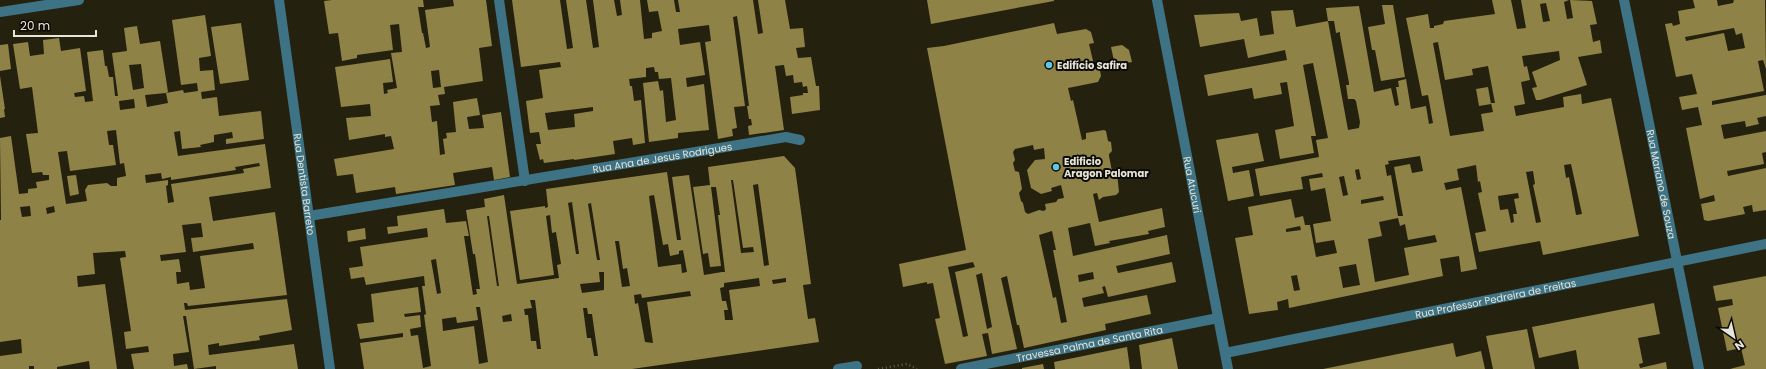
<svg xmlns="http://www.w3.org/2000/svg" width="1766" height="369" font-family="Poppins,sans-serif">
<style>
.building{fill:#8f8246;fill-rule:evenodd}
.lines{fill:none;stroke-linecap:round;stroke-linejoin:round}
.path{stroke:#625f4f;stroke-width:2.5;stroke-dasharray:1 3;stroke-linecap:butt}
.minor{stroke:#3d7385;stroke-width:10}
.poi-dot{fill:#5dc7e8;stroke:#0c0a04;stroke-width:1.5}
.labels{text-anchor:middle;dominant-baseline:central;stroke-width:4;stroke-linejoin:round;paint-order:stroke}
.poi-label{font-size:10px;font-weight:bold;fill:#e7e5d9;stroke:#0c0a04;text-anchor:start}
.street-label{font-size:10px;fill:#e7e5d9;stroke:#0c0a04}
</style>
<rect width="100%" height="100%" fill="#25210f"/>
<path class="building" d="M332 0H423L424 7H418L422 33H423L426 48 430 47 425 10 454 6 453 0H486L492 46 479 48 483 81 444 87 445 94 438 95 440 105 430 106 432 122 437 121 440 155 445 154 443 139 447 138 446 133 456 132 453 102 477 98 480 115 467 117 469 129 484 128 482 115 501 112 510 177 494 180 492 167 453 173 455 185 396 194 395 187 356 193 353 174 337 176 334 159 394 149 391 136 385 137V134L349 140 346 118 371 116 370 104 341 107 335 67 390 59 393 82 383 83 384 94 388 93 387 90 397 88 391 53 402 52 399 24 390 25 393 50 357 55V58L342 61 338 33 329 34 324 1ZM439 70 441 87 433 88 431 71Z
M512 0H560L567 49 573 48 566 0H586L593 48 599 47 593 0H614L617 16 622 15 620 0H640L644 39 652 38V33L662 31 658 11 649 12 647 0H674L676 12H680L678 0H753L758 34 763 33 758 0H785L790 29 803 28 805 47 796 48 798 58 811 57 816 86H819L820 110 792 114 790 97 803 95V93H808L807 86 803 87 802 82 794 83 793 75 786 76 784 65 775 66 784 130 749 135 748 126 752 125 751 119H749L747 106H749L740 36 737 16 733 17 745 106 734 107 737 128 732 129 733 136 718 139 705 42 711 41 709 25 678 29 680 45 700 42 705 75 686 78 687 87 704 84 709 130 678 133V138L649 142 643 83 658 81 660 91 663 90 666 122 676 120 671 78 659 79 658 72H655L654 67 646 68V77L629 79 630 86H632L634 101 641 100 645 143 633 145 632 138 613 141 615 154 574 160V159L544 163 543 159 540 160 536 144H541L539 132 530 133 526 101 543 98 539 70 561 67 560 62 521 67ZM593 107V111L574 114 575 127 548 130 545 113Z
M927 0H1054V1L931 24Z
M1492 0H1511L1517 29 1526 28 1521 0H1569L1564 2 1567 19 1573 18 1570 0 1592 1 1597 24 1590 25 1593 42 1600 40 1602 53 1578 57 1587 85 1540 100H1536L1532 88 1537 87 1532 72 1560 60 1559 51 1522 56 1524 67 1527 66 1530 80 1521 82 1525 104 1514 106 1516 116 1564 107 1563 97 1581 94 1582 104 1611 98 1639 236 1543 255 1540 241 1479 252 1475 233 1486 231 1478 193 1482 192 1480 181 1478 182 1476 165 1457 169 1459 180 1444 183 1446 190 1461 187 1477 269 1461 272 1459 256 1440 259 1443 276 1289 308 1288 299 1277 302 1278 310 1249 314 1235 238 1253 235 1248 207 1291 199 1295 218 1303 216 1305 225H1310L1316 257 1337 253 1334 240 1316 243 1313 224 1331 221 1325 188 1311 191 1309 179 1323 177 1322 173 1301 177 1303 189 1260 196 1255 169 1319 157 1316 140 1328 138 1313 63 1303 65 1316 136H1311L1314 153 1280 159 1275 130 1294 126 1287 82 1280 83 1282 94 1254 99 1252 88 1208 96 1204 75 1287 60 1285 50 1248 58 1244 39 1200 47 1194 15 1239 13 1241 21 1257 18 1260 36 1274 34 1271 11 1293 10 1296 27 1328 21 1348 130 1359 128 1360 122 1356 101 1354 99H1348L1346 85H1349V83L1340 35V32L1336 33 1334 21H1328L1326 8 1359 6 1374 92 1391 88 1395 106 1399 105 1396 87H1399L1398 81 1406 79 1411 109 1426 106 1429 124 1433 123 1428 95 1422 96 1406 18 1428 14 1430 28H1434V26L1443 24 1444 21 1495 14ZM1546 3 1550 21 1543 22 1540 4ZM1438 42 1445 80 1473 75 1472 69 1488 66 1495 103H1491L1493 112 1481 114 1484 131 1450 136 1433 43ZM1420 156 1423 171 1412 173 1410 164 1394 167 1403 216H1398L1391 175 1387 176 1385 165 1389 164 1388 161ZM1571 164 1582 214 1576 215 1569 177 1566 178 1564 165ZM1359 169 1361 179 1357 180 1355 170ZM1533 171 1535 184 1533 185 1541 222 1536 223 1526 172ZM1344 176 1348 195 1343 196 1339 177ZM1518 193 1519 198 1514 199 1517 214H1513L1514 222 1511 223 1508 209 1500 210 1498 196ZM1383 196 1384 200 1361 204V200ZM1398 218 1400 226 1405 224 1408 240 1435 235 1437 242 1404 248 1409 275 1375 282 1368 239 1382 236 1379 222ZM1300 226 1301 230 1286 232V229ZM1356 264 1360 285 1343 288 1339 267ZM1297 275 1300 290 1294 291 1291 276Z
M1693 0H1717L1718 6 1733 3 1734 0H1765L1766 69 1763 60 1758 61 1764 91 1712 101V105L1766 95V116L1757 118 1759 124 1746 127 1745 121 1721 125 1724 139 1766 131V152L1762 153 1764 164 1727 171 1728 176 1766 168V210L1753 212 1752 205 1743 207 1745 214 1708 221 1704 220 1701 204 1715 201 1714 195 1700 199 1686 128 1702 125 1698 107 1682 110 1679 97 1697 94 1692 74 1676 77 1665 24 1672 23 1673 26 1680 24 1678 11 1695 8ZM1734 28 1736 35 1742 33 1745 48 1728 51 1724 33 1686 41 1685 37Z
M1382 5H1393L1405 77 1381 81 1375 50H1372L1368 27 1385 24Z
M205 15 211 56 199 58 200 71 213 70 215 90 201 92 202 99 217 97 219 116 261 111 264 139 226 144V139L233 138 232 132 214 135V142L200 145 201 147 182 149 180 131 174 132 178 156 265 144 271 188 209 197 213 221 275 212 287 295 188 306 187 303H184L185 310 287 299 292 330 259 336 260 340 219 346V343L208 345 209 355 294 344 298 369H216V366L194 369 186 316H183L189 352 173 354 174 366 187 364 188 369H134L131 354 149 352 148 346 126 349 124 332 131 331 120 258 126 257 125 251 93 253 95 274 77 276 78 287 105 284 117 369H90L89 361 57 367V369H34V366H29V369H0V356L22 353 21 339 0 342V220H1L0 138 11 136 19 194 28 193V189L37 188 36 182 49 180V175H43L42 172 32 173 26 134 38 133 32 87 20 89 13 44 28 42 30 56 44 54 43 40 59 38 61 51 80 48 86 91 74 93 75 97 84 96 85 102 93 101 87 52 103 50 105 66H107L109 77H113L115 96H118L112 53 127 51 124 28 137 26 140 44 160 41 168 92 166 93 183 90 184 93 198 91 197 83 181 85 172 20ZM141 64 144 88 133 90 129 65ZM166 93 168 103 147 107 145 95ZM134 99 135 108 120 110 119 101ZM116 130 120 164 124 163 126 176 117 178V186H111L107 183 88 185 85 190 87 201 66 204 58 152 67 151 70 171 116 165 113 145H109L107 131ZM259 163 260 166 243 169 244 173 171 184 174 202 168 203 166 186 168 185V180L146 183 145 175 161 173 162 179 171 177V180L236 170 235 167ZM30 206 31 216 22 217 20 207ZM54 206 55 212 47 214 46 208ZM201 223 203 237 191 238 193 252 253 243 254 249 200 256 205 288 190 290 189 282 177 284 176 272H181L179 259 161 261 160 255 186 252 182 225Z
M241 23 249 80 220 84 211 27Z
M1054 23 1057 34 1086 29 1091 32 1094 43 1089 44 1094 65 1099 64 1101 76 1098 82 1068 88 1071 101 1073 100 1082 140 1086 139V133L1104 130 1106 131 1108 141 1111 142 1112 151 1109 154V156L1112 171 1117 173 1119 192 1116 195 1103 197 1099 200 1097 193 1093 194 1099 222 1162 208 1165 227 1148 231 1149 234 1109 241 1110 243 1095 246 1090 223 1068 228 1073 256 1167 235 1170 254 1116 266 1118 273 1172 262 1176 282 1108 297 1105 286 1102 287 1104 293 1082 298 1084 307 1147 295 1151 314 1105 324 1106 330 1024 348 1019 325H1017L1007 276 1001 278 1017 349 992 354 988 333 982 334 987 356 945 364 935 319 940 318 933 283 927 284V282L903 287 899 264 966 250 927 48 944 46ZM1033 145 1034 150 1044 148 1045 159 1035 160 1027 170 1031 188 1041 194 1052 191 1051 188 1061 185 1064 198 1058 199 1056 202 1045 204 1046 209 1044 211 1039 210 1028 214 1025 212 1023 203 1021 201 1019 193 1022 189 1019 172 1015 171 1013 163 1015 160 1013 152 1015 149ZM1052 231 1056 250H1053L1067 322 1061 323 1056 297 1053 298 1039 235ZM973 262 975 267 955 272 968 336 963 337 948 267ZM1093 272 1094 279 1079 282 1078 275ZM982 273 992 327 987 329 976 275Z
M8 44 11 69 0 71V45Z
M1122 45 1129 50 1132 62 1119 64 1118 61H1114L1111 47Z
M0 76 5 109H4L5 117 0 118Z
M1488 87 1491 104 1479 106 1476 89Z
M1258 133 1264 161 1232 167 1233 173 1249 170 1254 196 1228 201 1216 140Z
M784 156 795 168 811 284 803 285 808 319 815 318 819 342 632 369H364L360 343 403 337V333L360 339 357 324 374 322 371 294 418 287 421 312 404 314 405 317 420 315 421 327 410 329 411 336 418 335 423 368 431 366 424 315 426 314 422 286H425L424 276 366 285 364 277 351 279 349 268 363 266 360 247 428 237 427 228 388 234 387 227 398 226 397 216 444 209 446 223 466 221 469 236H464L473 295 477 294 476 289H480L475 254H473L466 210 485 207 484 199 504 195 517 284 559 278 557 265 561 264 556 232 552 233 550 215 546 216 554 275 520 280 510 211 545 206V208L548 207 546 189 667 172 677 240H681L672 177 689 175 704 275 722 272H725L718 215H720L716 187H711L721 266 710 267 708 253 703 254 693 187 710 185 708 167ZM731 180H733L743 248 753 247 754 252 741 253ZM758 184 769 265 764 266 753 185ZM654 195 663 245 668 244 670 256 679 254V251L683 250 687 272 682 273 681 264 658 267 649 196ZM572 202 579 254H576L568 203ZM591 203 600 260H597L588 204ZM487 216H489L499 286H497ZM615 241H619L623 269 627 268 630 286 622 287ZM436 259 441 293 437 294 431 260ZM599 272H604V290L582 293 580 284 600 282ZM759 278 760 286 729 290 733 320H725L724 310H728L726 301H722L720 288 724 287V283ZM786 278V282L773 284 772 280ZM690 291 691 296 647 302 653 343 645 342 638 303 635 304 634 295 641 294 642 298ZM530 300H535L541 349H537L536 341H531L528 315H525L524 309 532 308ZM476 307H480L488 362 479 364 474 326 443 331 442 319 456 317 457 323 478 320ZM583 308H587L588 314H592L598 356H594L591 338H587ZM511 314 512 321 503 322 502 316Z
M76 175 79 194 70 196 67 176Z
M365 228 366 239 348 242 347 231Z
M1766 276V369H1730L1745 365 1741 348 1727 351 1718 308 1733 305 1732 299 1716 301 1713 286Z
M1654 303 1660 334 1638 338 1643 363 1639 364 1640 368 1666 362 1667 369H1579L1576 350 1539 358 1532 327Z
M1527 329 1535 369H1493L1486 336Z
M1172 338 1178 369H1142L1139 345Z
M1453 343 1456 357 1481 351 1485 369H1323Z
M1127 347 1130 369H1055L1054 362Z
M1043 364 1044 369H1022V368Z"/>
<g class="lines">
<path class="path" d="M878 369 907 364 917 369"/>
<g class="minor">
<path id="s1" d="M279 0 330 369"/>
<path d="M499 0 525 181"/>
<path id="s2" d="M1157 0 1228 369"/>
<path id="s3" d="M1624 0 1699 369"/>
<path d="M0 12 79 0"/>
<path id="s4" d="M309 216 786 137 800 140"/>
<path id="s5" d="M1225 353 1766 244"/>
<path d="M838 369 857 366"/>
<path id="s6" d="M961 369 1218 318"/>
</g>
</g>
<g class="poi-dot">
<circle cx="1049" cy="65" r="4"/>
<circle cx="1056" cy="167" r="4"/>
</g>
<g class="labels">
<g class="poi-label">
<text x="1057" y="65">Edifício Safira</text>
<text x="1064" y="161">Edificio<tspan x="1064" dy="12">Aragon Palomar</tspan></text>
</g>
<g class="street-label">
<text stroke="none"><textPath href="#s4" startOffset="358">Rua Ana de Jesus Rodrigues</textPath></text>
<text stroke="none"><textPath href="#s3" startOffset="188">Rua Mariano de Souza</textPath></text>
<text stroke="none"><textPath href="#s1" startOffset="186">Rua Dentista Barreto</textPath></text>
<text stroke="none"><textPath href="#s2" startOffset="188">Rua Atucuri</textPath></text>
<text stroke="none"><textPath href="#s5" startOffset="276">Rua Professor Pedreira de Freitas</textPath></text>
<text stroke="none"><textPath href="#s6" startOffset="131">Travessa Palma de Santa Rita</textPath></text>
</g>
</g>
<g transform="translate(1734 337) rotate(146)" stroke="#0c0a04" stroke-width="3" paint-order="stroke">
<path d="M0-3L7 15L0 10L-7 15Z" fill="#e7e5d9"/>
<text y="-6" font-size="11" font-weight="bold" text-anchor="middle" fill="#e7e5d9">N</text>
</g>
<path d="M14 30v6h82v-6" fill="none" stroke="#e7e5d9" stroke-width="2"/>
<text x="20" y="30" font-size="12" fill="#e7e5d9" stroke="#0c0a04" stroke-width="3" paint-order="stroke">20 m</text>
</svg>
